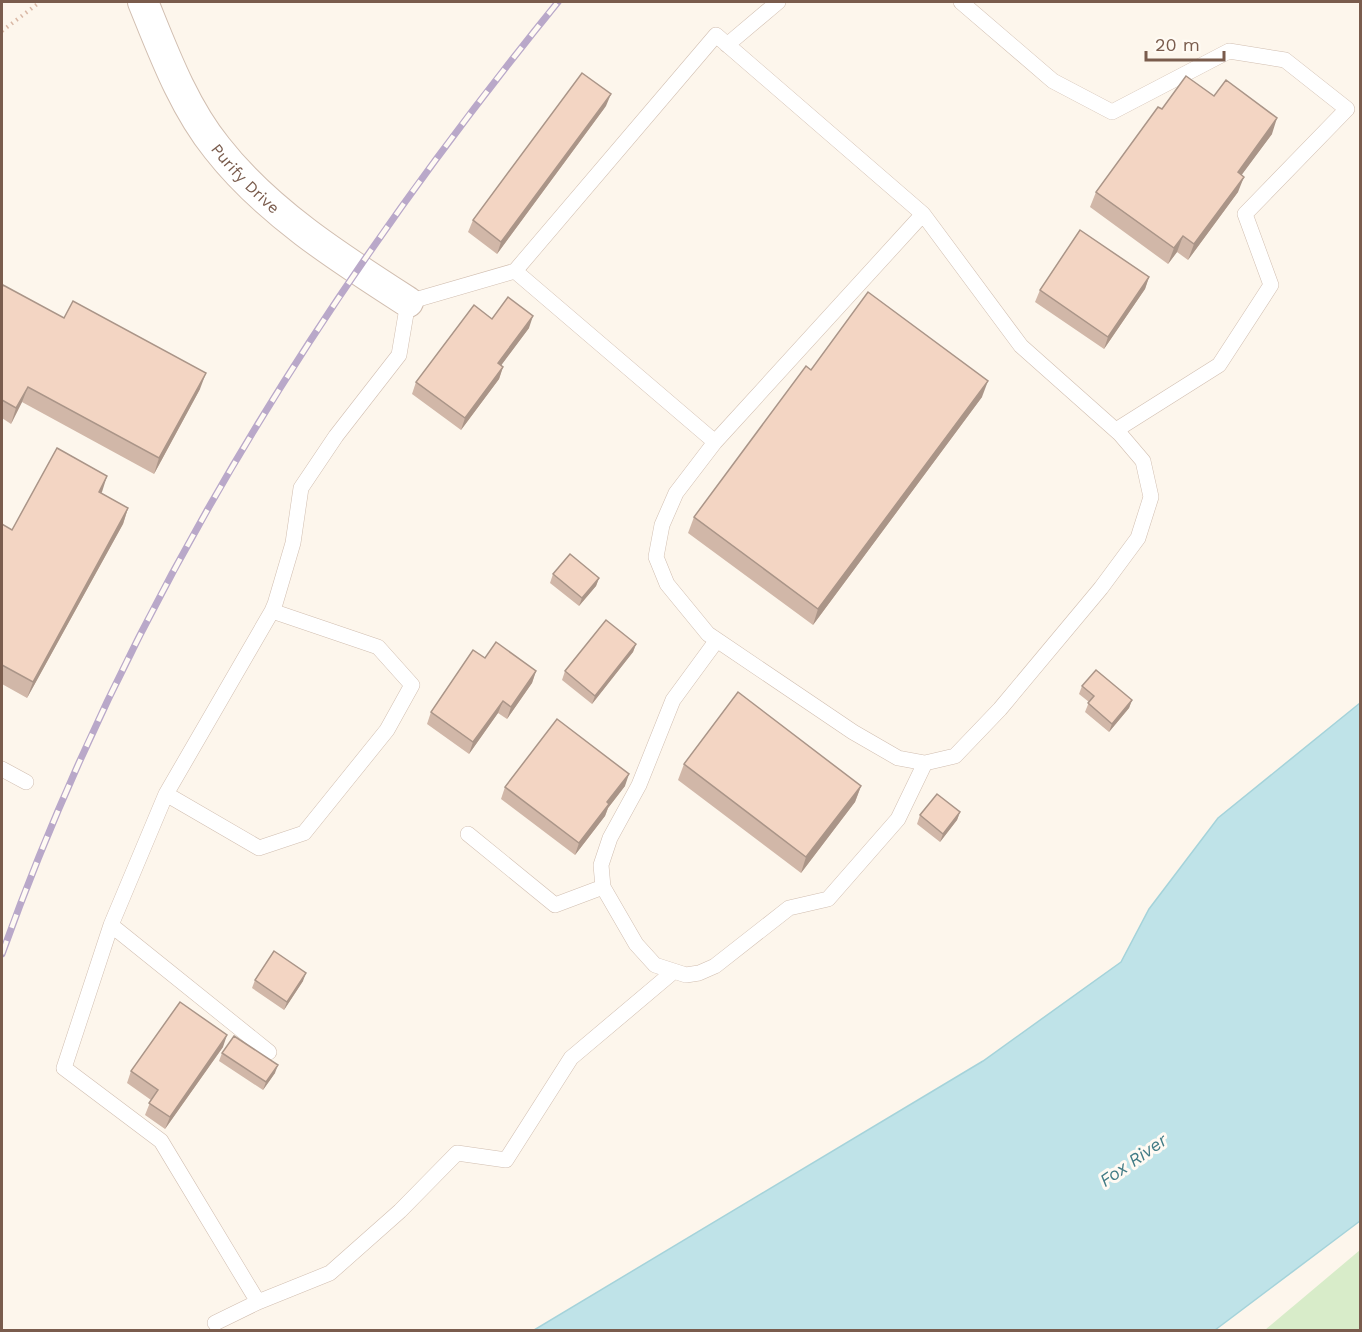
<svg xmlns="http://www.w3.org/2000/svg" width="1362" height="1332" font-family="'Work Sans',sans-serif">
<style>
.green{fill:#d8ecc9}
.water{fill:#bfe3e8;stroke:#a5d3da;stroke-width:1.5}
.lines{fill:none;stroke-linecap:round;stroke-linejoin:round}
.lane-casing{stroke:#d1beb0;stroke-width:16}
.street-casing{stroke:#d1beb0;stroke-width:32}
.path{stroke:#d9b8a5;stroke-width:4;stroke-dasharray:1.5 4.5;stroke-linecap:butt}
.lane{stroke:#fff;stroke-width:15}
.street{stroke:#fff;stroke-width:30}
.rail-casing{stroke:#b9a8c9;stroke-width:7}
.rail{stroke:#fffaf3;stroke-width:4.5;stroke-dasharray:14;stroke-linecap:butt}
.wall{fill:#d1b7a8}
.shaded-wall{fill:#aa9588}
.building{fill:#f3d5c3;stroke:#aa9588;stroke-width:1.5}
.labels{text-anchor:middle;dominant-baseline:central;stroke-width:6;stroke-linejoin:round;paint-order:stroke}
.street-label{font-size:16px;fill:#7a5c4d;stroke:#fffaf3}
.water-label{font-size:18px;font-style:italic;fill:#437c86;stroke:#fffaf3}
</style>
<rect width="100%" height="100%" fill="#fdf6ec"/>
<path class="green" d="M1360 1250V1330H1265Z"/>
<path class="water" d="M1360 703V1221L1215 1330H534L983 1061 1121 962 1149 909 1218 818Z"/>
<g class="lines">
<defs>
<path id="lane" d="M961 2 1053 81 1112 112 1229 51 1285 60 1347 109 1245 214 1271 285 1219 365 1116 430
M727 45 778 2
M715 442 676 493 662 525 656 557 667 584 708 634 853 732 898 758 925 763 955 756 1000 709 1101 588 1138 538 1151 497 1143 461 1120 434 1021 346 923 214
M272 611 378 647 412 685 387 730 304 833 259 848 166 794 272 611 275 604 293 543 301 488 336 436 399 355 408 302 515 271 716 35 923 214 715 442 515 271
M717 640 673 700 639 785 610 838 601 865 603 887 636 944 655 965 686 975 699 973 715 966 789 908 828 899 898 819 925 763
M2 769 26 782
M166 794 111 925 269 1052
M468 834 555 905 603 887
M111 925 64 1068 161 1141 258 1302 330 1273 400 1211 457 1153 506 1160 571 1058 673 972
M215 1323 258 1302"/>
<g id="street">
<path id="s1" d="M143 2C163 51 183 106 217 148 267 212 341 259 408 302"/>
</g>
</defs>
<use href="#lane" class="lane-casing"/>
<use href="#street" class="street-casing"/>
<path class="path" d="M2 31 40 2"/>
<use href="#lane" class="lane"/>
<use href="#street" class="street"/>
<defs>
<path id="rail" d="M2 954C126 607 326 287 558 2"/>
</defs>
<use href="#rail" class="rail-casing"/>
<use href="#rail" class="rail"/>
</g>
<path class="wall" d="M606 106 497 254 468 232 473 220Z
M1162 109 1272 134 1241 175 1238 192 1188 260 1177 252 1168 264 1090 207 1096 192Z
M1149 277 1145 289 1104 349 1035 302 1040 290Z
M2 288 64 318 200 389 154 474 22 402 11 424 2 418Z
M492 319 529 328 501 365 503 367 499 379 461 430 412 394 416 382Z
M811 370 982 397 813 625 688 533 694 517Z
M101 493 128 508 123 524 27 698 2 684V524L12 530Z
M553 574 599 578 596 586 579 606 550 583Z
M636 644 633 652 592 704 562 680 565 671Z
M485 658 536 671 532 683 507 719 498 713 469 754 427 724 431 712Z
M1082 686 1132 700 1129 708 1109 732 1085 712 1089 702 1079 694Z
M684 764 861 786 855 802 801 873 678 780Z
M625 786 608 808 605 816 575 855 501 799 505 787Z
M960 812 957 820 940 842 917 824 920 815Z
M255 980 303 981 284 1010 252 988Z
M223 1047 165 1129 145 1115 151 1100 127 1083 131 1071Z
M222 1053 275 1073 263 1090 219 1061Z"/>
<path class="shaded-wall" d="M611 94 606 106 497 254 501 242Z
M1277 118 1272 134 1232 188 1238 172Z
M1244 177 1238 192 1188 260 1194 244Z
M1183 236 1177 252 1168 264 1174 248Z
M1149 277 1145 289 1104 349 1108 337Z
M533 316 529 328 494 375 498 363Z
M503 367 499 379 461 430 465 418Z
M206 373 200 389 154 474 159 458Z
M988 381 982 397 813 625 818 609Z
M28 387 22 402 11 424 16 408Z
M107 476 102 492 93 507 99 492Z
M128 508 123 524 27 698 33 682Z
M599 578 596 586 579 606 582 598Z
M636 644 633 652 592 704 595 696Z
M536 671 532 683 507 719 511 707Z
M1132 700 1129 708 1109 732 1112 724Z
M503 701 498 713 469 754 473 742Z
M629 774 625 786 608 808 605 816 575 855 579 843 607 802Z
M861 786 855 802 801 873 806 857Z
M960 812 957 820 940 842 943 834Z
M306 973 303 981 284 1010 287 1002Z
M227 1035 223 1047 165 1129 170 1117Z
M278 1065 275 1073 263 1090 266 1082Z"/>
<path class="building" d="M582 73 611 94 501 242 473 220Z
M1186 76 1214 96 1226 80 1277 118 1238 172 1244 177 1194 244 1183 236 1174 248 1096 192 1158 107 1162 109Z
M1080 230 1149 277 1108 337 1040 290Z
M3 285 64 318 73 301 206 373 159 458 28 387 16 408 2 400V288Z
M868 292 988 381 818 609 694 517 806 366 811 370Z
M508 297 533 316 498 363 503 367 465 418 416 382 474 305 492 319Z
M57 448 107 476 99 492 128 508 33 682 2 665V524L12 530Z
M570 554 599 578 582 598 553 574Z
M606 620 636 644 595 696 565 671Z
M496 642 536 671 511 707 503 701 473 742 431 712 473 650 485 658Z
M1096 670 1132 700 1112 724 1088 703 1094 696 1082 686Z
M738 692 861 786 806 857 684 764Z
M557 719 629 774 607 802 609 804 579 843 505 787Z
M937 794 960 812 943 834 920 815Z
M274 951 306 973 287 1002 255 980Z
M180 1002 227 1035 170 1117 149 1103 158 1090 131 1071Z
M234 1036 278 1065 266 1082 222 1053Z"/>
<g class="labels">
<g class="street-label">
<text stroke="none"><textPath href="#s1" startOffset="206">Purify Drive</textPath></text>
</g>
<g class="water-label">
<text transform="translate(1133 1160) rotate(-35)">Fox River</text>
</g>
</g>
<rect width="1362" height="1332" fill="none" stroke="#7a5c4d" stroke-width="6"/>
<path d="M1146 51v9h78v-9" fill="none" stroke="#7a5c4d" stroke-width="3"/>
<text x="1155" y="51" font-size="18" fill="#7a5c4d" stroke="#fffaf3" stroke-width="4.5" paint-order="stroke">20 m</text>
</svg>
